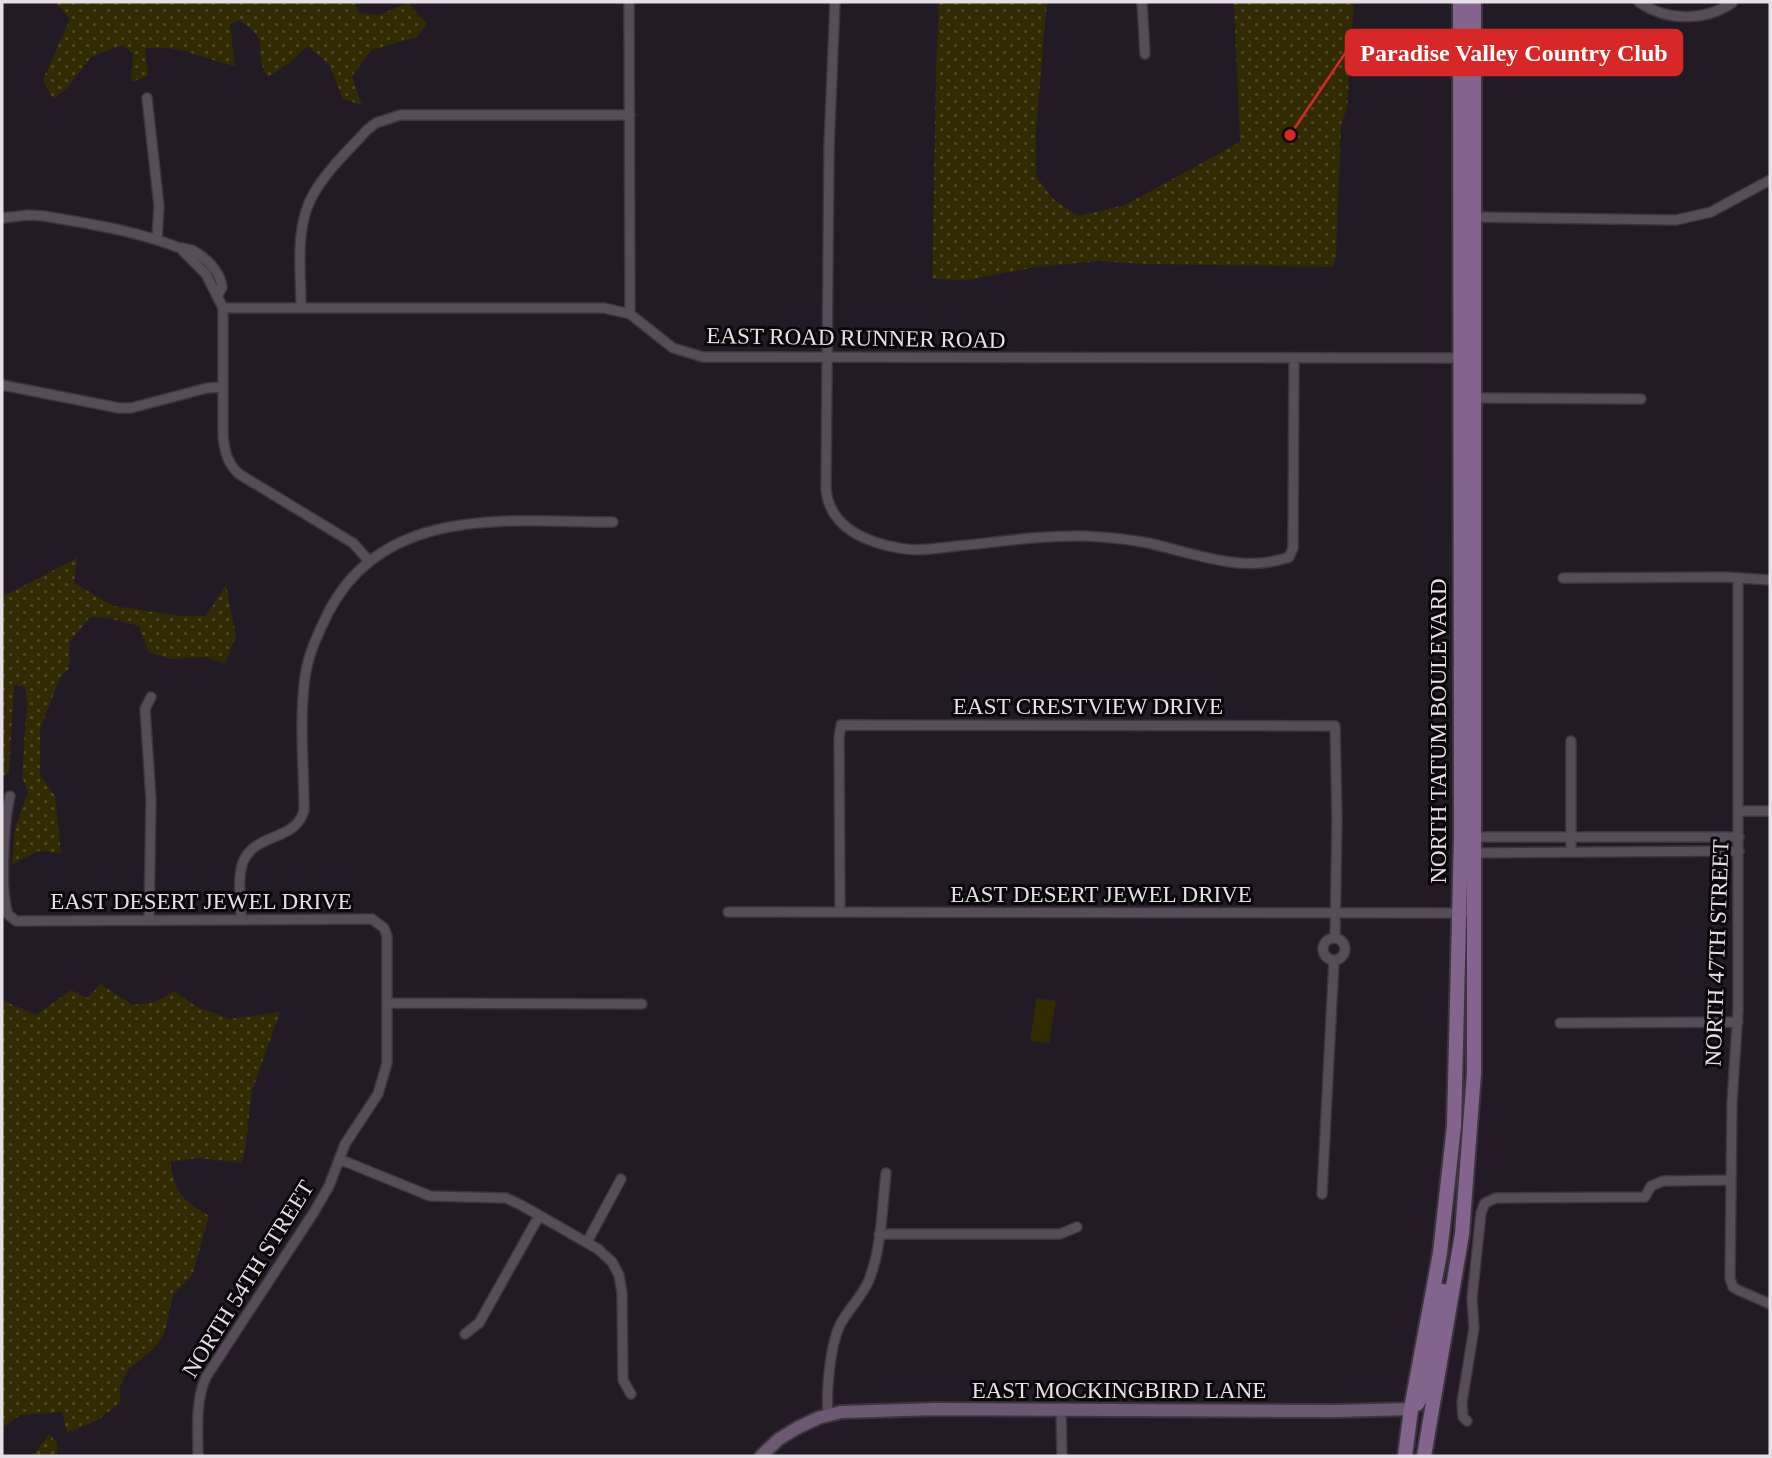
<svg xmlns="http://www.w3.org/2000/svg" width="1772" height="1458" font-family="'Times New Roman',serif">
<style>
.grass{fill:url(#grass-dots)}
.park{fill:#312a03}
.lines{fill:none;stroke-linecap:round;stroke-linejoin:round}
.street-casing{stroke:#3c353e;stroke-width:12}
.secondary-casing{stroke:#3c353e;stroke-width:16}
.primary-casing{stroke:#3c353e;stroke-width:18}
.street{stroke:#564d59;stroke-width:9}
.secondary{stroke:#6c5872;stroke-width:12}
.primary{stroke:#82648c;stroke-width:14}
.labels{text-anchor:middle;dominant-baseline:central;stroke-width:6;stroke-linejoin:round;paint-order:stroke}
.street-label{font-size:23px;fill:#e5dfe6;stroke:#0a070b}
.leader{fill:none;stroke:#d62828;stroke-width:2.5}
.callout-dot{fill:#d62828;stroke:#0a070b;stroke-width:2.5}
.callout{fill:#d62828;stroke:#d62828;stroke-width:2.5}
.callout-label{font-size:24px;text-anchor:middle;font-weight:bold;fill:#fff}
</style>
<defs>
<pattern id="grass-dots" width="8" height="8" patternUnits="userSpaceOnUse" patternTransform="scale(1.75)"><rect width="8" height="8" fill="#312a03"/><path d="M2 2h.1M6 6h.1" fill="none" stroke="#4f4828" stroke-width="1.8" stroke-linecap="round"/></pattern>
</defs>
<rect width="100%" height="100%" fill="#221a25"/>
<path class="grass" d="M55 2H355L358 13 379 15 408 3 427 24 417 37 372 50 352 76 362 105 343 99 329 64 307 46 291 62 268 77C251 52 274 39 238 20L230 25 235 66C206 60 174 42 145 49L148 76 131 82 133 54 123 45 91 57 67 88 53 99 43 80 70 19Z
M939 2H1047L1036 128V176L1053 199 1078 216 1125 205 1240 142 1234 2H1354L1347 108 1341 124 1336 257 1333 267 1145 264 1098 261 1037 267 966 280 932 279C935 187 934 94 939 2Z
M77 558 74 583 114 606 180 616H206L226 585 236 636 225 664 205 657 170 659 148 652 139 626 108 618 90 617 70 642 69 669 60 677 40 730V775L55 796 61 853 39 851 12 864 15 827 28 793 22 777 27 701 25 687 14 685 9 773 2 777V597Z
M100 984 133 1005 156 1002 174 991 197 1007 230 1019 280 1012 252 1091 245 1151 242 1163 198 1158 170 1162C176 1195 181 1198 209 1216L192 1276 173 1295 164 1335 152 1350 128 1370 120 1386V1403L96 1421 67 1433 62 1412 20 1415 4 1427 2 1441V1000L36 1015 71 990 88 998Z
M49 1434 57 1443V1456H33Z"/>
<path class="park" d="M1036 998 1056 1001 1049 1044 1030 1041Z"/>
<g class="lines">
<defs>
<path id="street" d="M629 2 630 314
M835 2 829 147 826 490C830 527 865 542 899 548 918 552 938 548 957 546 999 542 1042 535 1084 536 1105 537 1128 539 1148 543 1194 553 1242 574 1289 557L1293 548 1294 358
M1142 2 1145 54
M1639 2C1666 21 1705 22 1733 2
M147 98 159 206 157 239
M1470 217 1676 220 1711 212 1770 180
M2 218 28 215 44 216C89 224 134 230 177 247 184 249 191 248 197 253 209 261 220 273 222 287L218 295
M180 248 206 274 223 308V437C225 452 227 463 239 474L353 543 369 561
M223 308H604L630 314 673 348 703 357 1464 358
M301 308C301 271 294 226 314 193 327 170 349 150 367 130L376 123 400 115H630
M2 385 119 408H131L207 388 222 387
M1472 398 1641 399
M1563 578 1725 577 1770 580
M1738 578V1011L1732 1102 1730 1278 1733 1287 1738 1290 1770 1304
M10 796C4 820 0 892 8 914 9 916 14 919 16 921L372 919 384 928 387 936V1063L378 1094 345 1144 329 1186 314 1212 206 1377C195 1402 198 1429 198 1456
M1739 811H1770
M1471 837H1739
M1571 852V741
M1472 853 1739 851
M728 912 1464 913
M840 912 839 738 841 725 1335 726 1337 819 1335 938
M241 918C241 901 237 878 243 862 255 832 296 842 304 810 304 767 299 721 305 677 308 654 318 634 328 613 384 503 511 522 613 522
M149 919 151 800 145 709 151 697
M1323 949a11 11 0 1 1 22 0a11 11 0 1 1-22 0Z
M388 1003 642 1004
M1560 1023 1738 1022
M339 1159 430 1196 506 1198 521 1205 598 1249 612 1262 619 1275 622 1293 623 1380 631 1394
M1322 1194 1334 960
M879 1234H1060L1077 1227
M587 1242 621 1179
M465 1334 479 1323 539 1216
M1061 1411 1062 1456
M828 1415C826 1391 830 1346 840 1325 848 1309 862 1297 869 1280 882 1247 882 1207 886 1173
M1467 1421 1463 1417 1462 1402 1474 1328 1472 1298 1481 1213 1485 1203 1496 1198 1645 1197 1651 1186 1663 1181 1731 1180"/>
<path id="secondary" d="M761 1456 779 1439 797 1428 818 1418 841 1412 936 1409 1335 1411 1411 1409"/>
<path id="primary" d="M1417 1404C1433 1379 1438 1322 1443 1291
M1405 1456 1411 1409 1440 1253 1454 1126 1461 837 1460 2
M1424 1456 1462 1234 1474 1073V2"/>
</defs>
<use href="#street" class="street-casing"/>
<use href="#secondary" class="secondary-casing"/>
<use href="#primary" class="primary-casing"/>
<use href="#street" class="street"/>
<use href="#secondary" class="secondary"/>
<use href="#primary" class="primary"/>
</g>
<g class="labels">
<g class="street-label">
<text transform="translate(856 338) rotate(1)">EAST ROAD RUNNER ROAD</text>
<text x="1088" y="706">EAST CRESTVIEW DRIVE</text>
<text transform="translate(1438 731) rotate(-90)">NORTH TATUM BOULEVARD</text>
<text x="1101" y="894">EAST DESERT JEWEL DRIVE</text>
<text x="201" y="901">EAST DESERT JEWEL DRIVE</text>
<text transform="translate(1717 953) rotate(-88)">NORTH 47TH STREET</text>
<text transform="translate(248 1279) rotate(-58)">NORTH 54TH STREET</text>
<text x="1119" y="1390">EAST MOCKINGBIRD LANE</text>
</g>
</g>
<path class="leader" d="M1290 135L1346 52"/>
<circle class="callout-dot" cx="1290" cy="135" r="7"/>
<rect class="callout" x="1346" y="30" width="336" height="45" rx="7"/>
<g class="callout-label">
<text x="1514" y="61">Paradise Valley Country Club</text>
</g>
<rect width="1772" height="1458" fill="none" stroke="#e5dfe6" stroke-width="7"/>
</svg>
